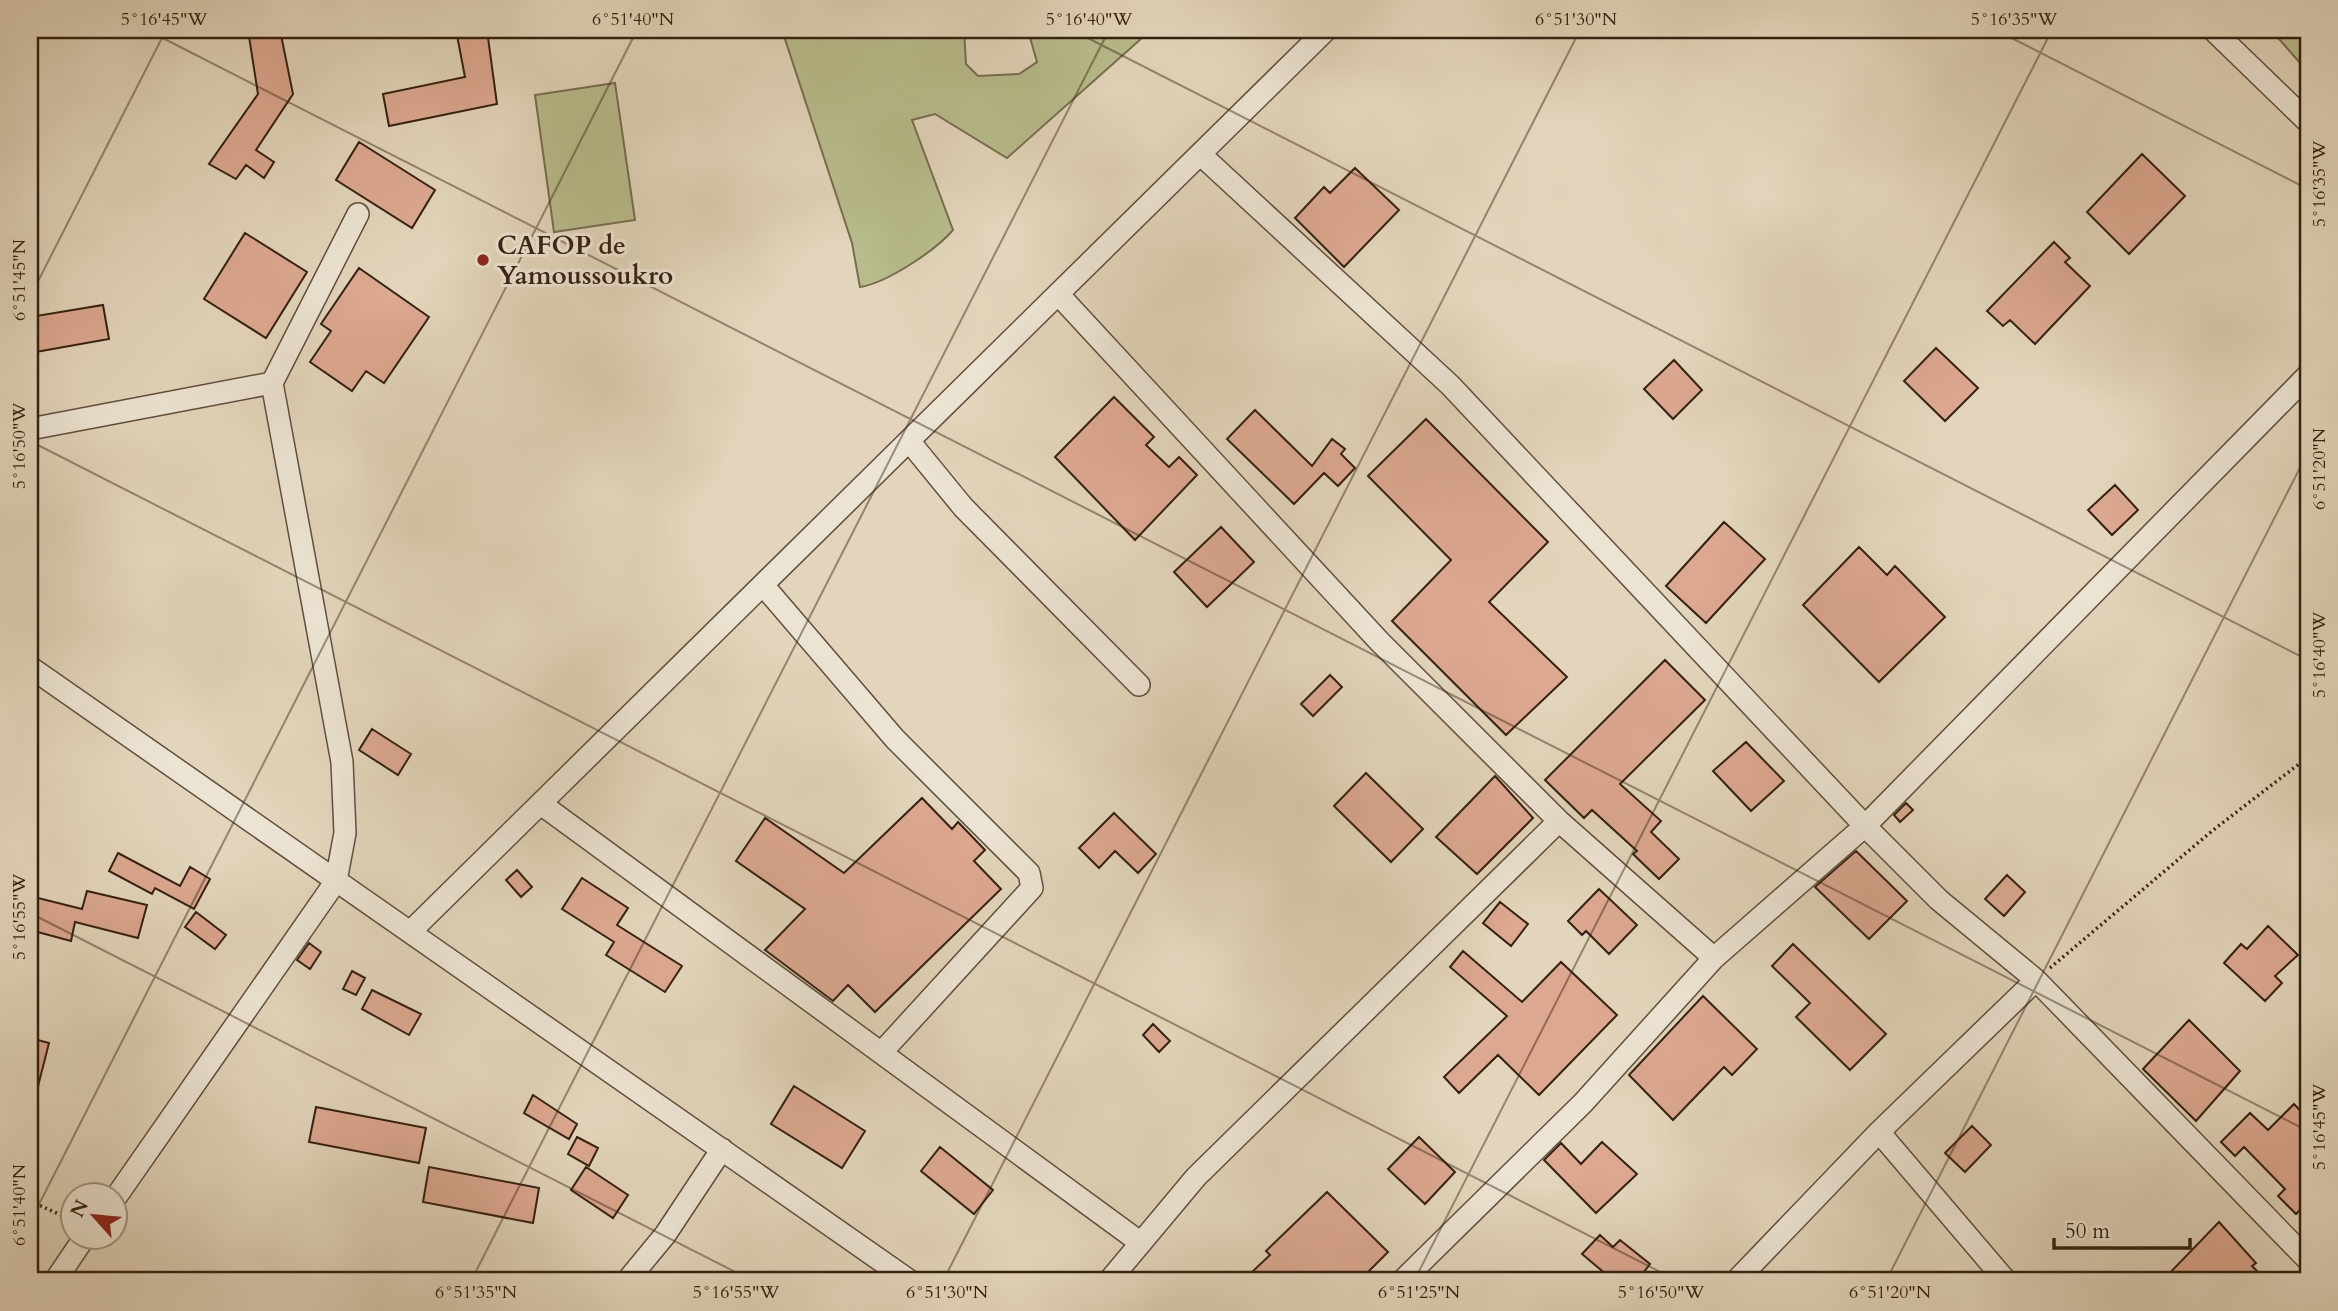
<svg xmlns="http://www.w3.org/2000/svg" width="2338" height="1311" font-family="Cardo,serif">
<style>
.green{fill:#b8bc8c;stroke:#766e4e;stroke-width:2}
.building{fill:#dca890;stroke:#342111;stroke-width:2}
.lines{fill:none;stroke-linecap:round;stroke-linejoin:round}
.minor-casing{stroke:#604e3c;stroke-width:24}
.path{stroke:#342111;stroke-width:3.5;stroke-dasharray:2 3.5;stroke-linecap:butt}
.minor{stroke:#ece4d3;stroke-width:21}
.ticks{fill:none;stroke:#342111;stroke-width:2;stroke-opacity:0.45}
.poi-dot{fill:#8f2418;stroke:#ece4d3;stroke-width:2.5}
.labels{text-anchor:middle;dominant-baseline:central;stroke-width:6;stroke-linejoin:round;paint-order:stroke}
.poi-label{font-size:26px;font-weight:bold;fill:#342111;stroke:#ece4d3;text-anchor:start}
.neatline{fill:none;stroke:#342111;stroke-width:2.5}
.ticks-label{font-size:18px;text-anchor:middle;fill:#342111}
</style>
<rect width="100%" height="100%" fill="#e2d5bb"/>
<filter id="stains"><feTurbulence type="fractalNoise" baseFrequency=".00286" numOctaves="4"/><feColorMatrix values="0 0 0 0 .2 0 0 0 0 .09 0 0 0 0 .02 0 0 0 .5 -.17"/></filter>
<radialGradient id="worn" r=".72"><stop offset=".6" stop-color="#630" stop-opacity="0"/><stop offset="1" stop-color="#630" stop-opacity=".3"/></radialGradient>
<path class="green" d="M782 30H964L966 64 978 76 1019 74 1037 62 1029 34 1024 30H1151L1007 158 935 114 912 120 953 230C936 250 887 283 860 287L852 243Z
M2271 30H2308V72Z
M615 83 635 220 554 232 535 95Z"/>
<path class="building" d="M248 30H280L293 94 256 150 274 162 264 178 246 165 236 179 209 164 258 94Z
M456 30H487L497 104 389 126 383 94 465 77Z
M359 142 435 190 412 228 336 180Z
M2142 154 2185 196 2129 254 2087 212Z
M1355 168 1399 210 1344 267 1295 218 1324 187 1330 193Z
M245 233 307 272 266 338 204 299Z
M2054 242 2070 258 2065 262 2090 286 2035 344 2010 320 2003 326 1987 311Z
M359 268 429 317 384 383 366 371 352 391 310 362 331 331 321 324Z
M103 305 109 339 30 353V317Z
M1936 348 1978 388 1945 421 1904 381Z
M1674 360 1702 390 1673 419 1644 389Z
M1114 397 1154 437 1146 445 1169 467 1179 457 1197 475 1135 540 1055 457Z
M1255 410 1312 466 1332 439 1345 449 1341 454 1355 468 1338 486 1324 473 1294 504 1227 439Z
M1426 419 1548 542 1489 602 1567 677 1506 735 1392 621 1451 560 1368 476Z
M2115 485 2138 510 2112 535 2088 510Z
M1724 522 1765 559 1706 623 1666 586Z
M1221 527 1254 562 1207 607 1174 572Z
M1859 547 1887 575 1895 566 1945 617 1879 682 1803 605Z
M1665 660 1705 700 1620 784 1661 821 1651 832 1679 859 1659 879 1633 854 1637 851 1592 810 1584 818 1545 780Z
M1330 675 1342 687 1313 716 1301 704Z
M372 729 411 754 398 775 359 750Z
M1746 742 1784 781 1751 811 1713 771Z
M1366 773 1423 829 1391 862 1334 806Z
M1495 776 1533 818 1477 874 1436 837Z
M922 798 952 829 958 822 985 850 974 861 1001 889 875 1012 848 985 833 1001 765 950 805 909 736 861 765 818 844 873Z
M1906 803 1913 810 1900 822 1894 815Z
M1114 813 1156 854 1138 873 1115 851 1099 868 1079 848Z
M1856 851 1907 901 1869 939 1815 887Z
M118 853 180 886 190 867 210 879 194 909 155 888 152 894 109 871Z
M517 870 532 887 521 897 506 880Z
M2007 875 2025 892 2004 916 1985 899Z
M582 878 628 908 617 925 682 966 665 992 606 955 614 942 562 909Z
M1599 889 1637 925 1609 954 1586 931 1582 935 1568 921Z
M87 891 147 905 138 938 75 922 71 941 30 930V896L82 909Z
M1500 902 1528 924 1511 946 1483 923Z
M196 912 226 935 215 949 185 927Z
M2268 926 2298 955 2275 976 2282 983 2265 1001 2224 963 2241 944 2247 949Z
M309 943 321 952 310 969 297 960Z
M1793 944 1886 1034 1850 1070 1796 1017 1810 1003 1772 966Z
M1463 951 1522 1002 1561 962 1617 1015 1539 1095 1498 1055 1459 1093 1444 1077 1507 1016 1450 967Z
M352 971 365 978 356 995 343 989Z
M372 990 421 1014 409 1035 362 1009Z
M1703 996 1757 1049 1732 1075 1724 1067 1673 1120 1629 1075Z
M2189 1020 2240 1071 2196 1121 2143 1069Z
M1153 1024 1170 1041 1159 1052 1143 1035Z
M30 1038 49 1043 35 1098 30 1097Z
M794 1086 865 1131 842 1168 771 1124Z
M533 1095 577 1124 569 1139 524 1113Z
M2294 1104 2308 1119V1202L2296 1214 2278 1196 2285 1189 2244 1147 2235 1156 2221 1142 2250 1113 2268 1130Z
M316 1107 426 1128 419 1163 309 1142Z
M1972 1126 1991 1145 1965 1172 1945 1153Z
M577 1137 598 1148 589 1166 568 1154Z
M1419 1137 1455 1172 1425 1204 1388 1169Z
M1602 1142 1637 1174 1596 1213 1544 1160 1561 1143 1581 1164Z
M940 1147 993 1190 974 1214 921 1171Z
M429 1167 539 1188 533 1223 423 1202Z
M586 1167 628 1195 613 1218 571 1190Z
M1327 1192 1388 1252 1359 1281H1261L1252 1272 1270 1255 1266 1251Z
M2219 1222 2256 1263 2252 1266 2267 1281H2162Z
M1600 1235 1613 1247 1620 1240 1650 1264 1637 1281H1614L1582 1254Z"/>
<g class="lines">
<defs>
<path id="minor" d="M2213 30 2308 122
M1200 154 1450 385 1865 826 1939 900 2036 980 2308 1260
M1058 294 1379 641 1559 821 1714 958 1865 826 2308 375
M272 383 358 214
M30 429 272 383 342 762 345 833 336 881 116 1197
M909 441 963 507 1139 685
M763 585 895 739 1029 873 1032 888 881 1053
M30 667 910 1281
M541 804 1141 1243
M410 932 1326 30
M1879 1132 2006 1281
M55 1281 84 1238
M627 1281 665 1235 722 1149
M1109 1281 1196 1177 1559 821
M1402 1281 1583 1103 1714 958
M1736 1281 1879 1132 2036 980"/>
</defs>
<use href="#minor" class="minor-casing"/>
<path class="path" d="M2050 968 2212 831 2308 757
M30 1201 74 1221"/>
<use href="#minor" class="minor"/>
</g>
<path class="ticks" d="M147 30 2308 1131M1072 30 2308 660M1996 30 2308 189M30 297 166 30M30 441 1678 1281M30 913 753 1281M30 1222 637 30M471 1281 1109 30M943 1281 1580 30M1414 1281 2052 30M1886 1281 2308 452"/>
<circle class="poi-dot" cx="483" cy="260" r="7"/>
<g class="labels">
<g class="poi-label">
<text x="497" y="245">CAFOP de<tspan x="497" dy="30">Yamoussoukro</tspan></text>
</g>
</g>
<rect width="2338" height="1311" fill="none" stroke="#e2d5bb" stroke-width="77"/>
<g transform="translate(94 1216) rotate(297)"><circle r="33" fill="#ece4d3" stroke="#a29685" stroke-width="2"/>
<path d="M0-5L12 26L0 18L-12 26Z" fill="#8f2418"/>
<text y="-10" font-size="19" font-weight="bold" text-anchor="middle" fill="#342111">N</text>
</g>
<path d="M2054 1238v10h136v-10" fill="none" stroke="#342111" stroke-width="3.5"/>
<text x="2065" y="1238" font-size="21" fill="#342111" stroke="#ece4d3" stroke-width="5" paint-order="stroke">50 m</text>
<rect x="38" y="38" width="2262" height="1234" class="neatline"/>
<g class="ticks-label">
<text x="164" y="25">5°16'45"W</text>
<text x="633" y="25">6°51'40"N</text>
<text x="1089" y="25">5°16'40"W</text>
<text x="1576" y="25">6°51'30"N</text>
<text x="2014" y="25">5°16'35"W</text>
<text transform="translate(2319 184) rotate(-90)" y="6">5°16'35"W</text>
<text transform="translate(19 280) rotate(-90)" y="6">6°51'45"N</text>
<text transform="translate(19 446) rotate(-90)" y="6">5°16'50"W</text>
<text transform="translate(2319 469) rotate(-90)" y="6">6°51'20"N</text>
<text transform="translate(2319 655) rotate(-90)" y="6">5°16'40"W</text>
<text transform="translate(19 917) rotate(-90)" y="6">5°16'55"W</text>
<text transform="translate(2319 1127) rotate(-90)" y="6">5°16'45"W</text>
<text transform="translate(19 1205) rotate(-90)" y="6">6°51'40"N</text>
<text x="476" y="1298">6°51'35"N</text>
<text x="736" y="1298">5°16'55"W</text>
<text x="947" y="1298">6°51'30"N</text>
<text x="1419" y="1298">6°51'25"N</text>
<text x="1661" y="1298">5°16'50"W</text>
<text x="1890" y="1298">6°51'20"N</text>
</g>
<rect width="100%" height="100%" filter="url(#stains)"/>
<rect width="100%" height="100%" fill="url(#worn)"/>
</svg>
